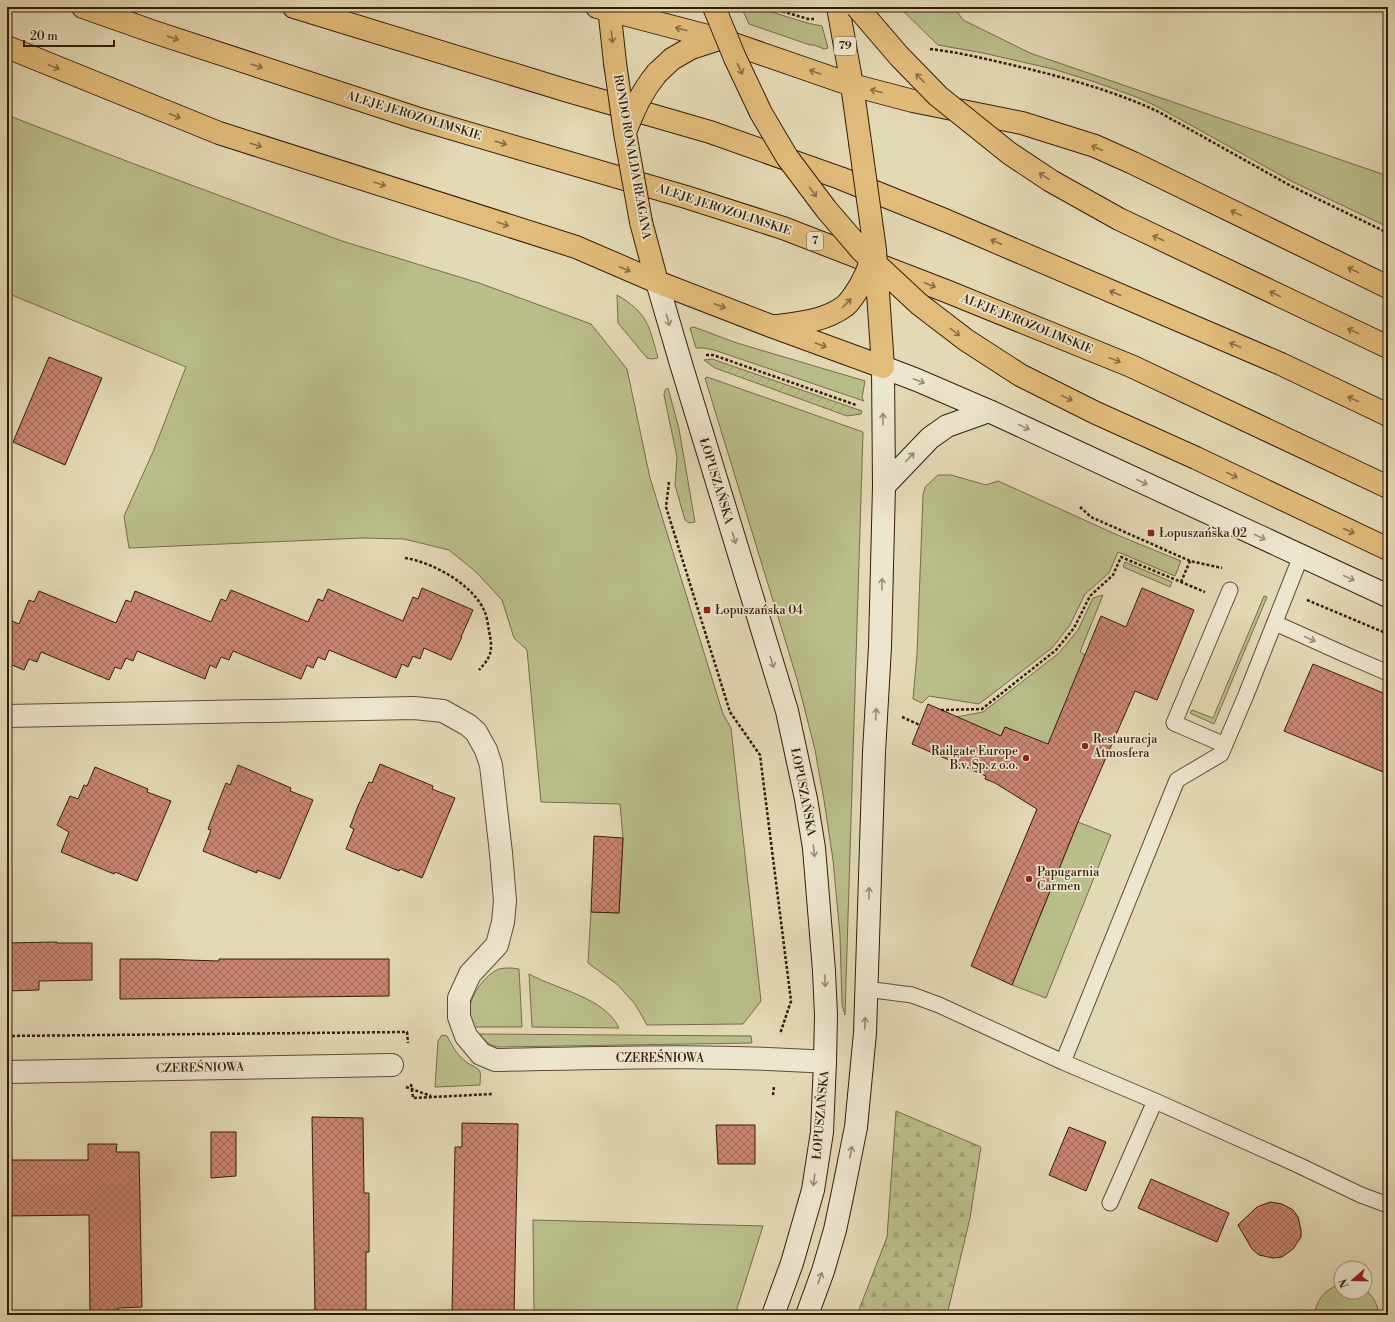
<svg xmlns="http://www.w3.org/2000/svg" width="1395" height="1322" font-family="'Libre Bodoni',serif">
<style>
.green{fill:#b9be8a;stroke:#766c49}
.forest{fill:url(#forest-firs);stroke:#766c49}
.garden{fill:url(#garden-furrows);stroke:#766c49}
.building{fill:url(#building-cross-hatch);stroke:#341b08}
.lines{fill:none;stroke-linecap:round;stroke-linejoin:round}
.lane-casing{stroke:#604a33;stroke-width:17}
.street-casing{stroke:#604a33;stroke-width:24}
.secondary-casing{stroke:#341b08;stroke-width:24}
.primary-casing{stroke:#341b08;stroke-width:24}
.path{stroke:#341b08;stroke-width:2.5;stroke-dasharray:3 2;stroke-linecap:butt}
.lane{stroke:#ede6ce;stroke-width:15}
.street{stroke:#ede6ce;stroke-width:22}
.secondary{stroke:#ede6ce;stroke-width:22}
.primary{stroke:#e2bc7a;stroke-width:22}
.primary-bridge-casing{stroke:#341b08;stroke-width:24;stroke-linecap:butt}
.primary-bridge{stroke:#e2bc7a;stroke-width:22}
.oneway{stroke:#8b6c41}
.oneway2{stroke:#9a8b75}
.poi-dot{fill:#8f2418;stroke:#ede6ce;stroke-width:1.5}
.labels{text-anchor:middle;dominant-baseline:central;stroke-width:3.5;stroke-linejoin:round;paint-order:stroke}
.shield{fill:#ede6ce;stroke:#6c5843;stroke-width:1}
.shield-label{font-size:11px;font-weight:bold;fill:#341b08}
.street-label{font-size:12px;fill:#341b08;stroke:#ede6ce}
.poi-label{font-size:12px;fill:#341b08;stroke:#ede6ce;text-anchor:start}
</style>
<defs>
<pattern id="forest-firs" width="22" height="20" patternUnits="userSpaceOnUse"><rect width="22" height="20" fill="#b9be8a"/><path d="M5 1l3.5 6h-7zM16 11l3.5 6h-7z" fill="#a0a376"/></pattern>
<pattern id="garden-furrows" width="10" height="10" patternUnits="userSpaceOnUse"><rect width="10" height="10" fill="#b9be8a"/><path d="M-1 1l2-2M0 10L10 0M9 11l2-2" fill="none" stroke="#a0a376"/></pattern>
<pattern id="building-cross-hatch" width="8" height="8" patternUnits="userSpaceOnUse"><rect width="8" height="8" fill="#c98472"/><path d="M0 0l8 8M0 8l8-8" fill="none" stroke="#a46b5c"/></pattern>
</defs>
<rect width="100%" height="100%" fill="#e3d9b4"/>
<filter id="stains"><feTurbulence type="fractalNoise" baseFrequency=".005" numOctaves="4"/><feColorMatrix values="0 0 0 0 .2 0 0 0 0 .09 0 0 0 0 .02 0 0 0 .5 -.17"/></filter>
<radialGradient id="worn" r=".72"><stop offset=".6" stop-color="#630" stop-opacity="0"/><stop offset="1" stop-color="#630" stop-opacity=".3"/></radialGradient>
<path class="green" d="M741 7C768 7 795 22 822 26L828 48 824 49 814 45H810L749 24Z
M899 7H954L963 20 1030 53 1388 176V227L1293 182 1160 108 1139 98 1095 82 1053 69 983 53 938 45Z
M7 115 129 162 342 241 479 283 591 324 627 369 650 478 723 714 731 728 761 1001 743 1024 647 1025 635 1004 618 985 588 963 591 912 619 913 623 838 620 804 541 802 527 650 514 638 502 600 476 572 449 550 404 539 363 538 129 548 124 516 153 452 186 367 7 293Z
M617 295C648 313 649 326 658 358L651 359 647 358 618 323Z
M694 327 737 343 865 381 862 398 864 401 714 350 704 348H696L690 328Z
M707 377 863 432 845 1015 842 1005 840 935 833 860 824 800 815 750 797 679 705 378Z
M668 388 679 429 695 522 689 523 685 520 675 485 677 457 664 395 665 390Z
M938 475H951L986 485 998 481 1122 537 1181 561 1175 576 1118 552 1109 573 1085 594 1070 625 1052 648 979 704 929 696 922 703 913 699 917 654 923 495 925 487Z
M1125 562 1172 582 1170 587 1123 567Z
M1103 595 1080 652 1085 655 1048 745 1005 727 1001 736 956 717 983 712 1059 653 1078 630 1093 598Z
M1264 596 1267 597 1214 724 1190 713 1192 710 1213 718Z
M1078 822 1111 835 1046 998 1012 985Z
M512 968 519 969 522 1027H474C471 1020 469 1015 470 1008 471 994 486 974 499 969 503 968 507 968 512 968Z
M529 974C558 990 604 997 619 1028L532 1027Z
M480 1034 751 1036 752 1043 498 1047C489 1045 485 1042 480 1034Z
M442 1035 447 1036C452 1045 456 1054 465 1061 469 1065 479 1067 480 1072 481 1075 480 1081 480 1085L435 1087 438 1041Z
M533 1220 763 1226 735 1315H534Z
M1341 1284V1292H1365V1289C1374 1297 1377 1303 1379 1315H1314C1318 1298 1324 1290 1341 1284Z"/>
<path class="forest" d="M896 1111 981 1147 970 1218 947 1315H857L887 1237Z"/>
<path class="garden" d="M712 359 862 411 861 414 847 416 715 368 704 360Z"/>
<path class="building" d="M49 357 102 378 65 465 13 442Z
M422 588 473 610 461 637H462L451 660 424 648 420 659 413 656 408 667 402 664 396 678 329 650 325 660 318 657 313 668 307 665 301 679 233 651 229 660 221 657 216 668 210 665 205 679 137 651 133 661 126 658 121 669 115 667 109 680 41 652 37 662 29 659 24 670 7 663V619L19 624 29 600 34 602 39 591 116 623 126 600 131 602 135 591 211 622 221 599 226 601 231 590 308 622 318 599 323 601 328 589 403 621 413 597 418 599Z
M1142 588 1194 610 1157 700 1135 691 1078 822 1012 985 971 966 1037 809 995 783 985 779 986 776 912 744 928 704 1001 736 1005 727 1048 744 1101 616 1126 627Z
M1313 664 1388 695V774L1284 731Z
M380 764 433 786 432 789 455 798 422 878 400 869 399 871 346 849 354 829 350 827 358 806 369 782 372 783Z
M238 765 291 788 290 791 313 800 280 879 257 870V873L203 851 211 830 208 829 216 808 226 783 230 785Z
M95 767 148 789 147 792 171 801 137 881 115 872 114 874 61 852 69 832 57 825 70 796 78 799 84 785 87 786Z
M594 836 623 838 619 913 591 912Z
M57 942V943H92V980L39 981V990L7 991V943Z
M120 959H156L219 961V959H389V996L120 999Z
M312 1117 363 1118 364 1193H369V1252H366V1315H315Z
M462 1123 518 1124 514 1315H452L455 1147H462Z
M716 1125H755V1164H718Z
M1069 1127 1106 1142 1086 1191 1049 1175Z
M211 1132H236V1176L211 1178Z
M88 1144H117L116 1152H139L142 1307 118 1308 119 1315H90L89 1215 7 1216V1160H88Z
M1151 1179 1229 1213 1217 1242 1138 1208Z
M1270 1202 1282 1204 1293 1210 1298 1217 1301 1230V1237L1293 1249 1282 1257 1273 1258 1259 1255 1252 1249 1238 1225 1257 1207Z"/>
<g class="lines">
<defs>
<path id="lane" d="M1275 623 1344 654 1388 673
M1225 745 1174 723 1230 590
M866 989 912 995 939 1005 1063 1062 1155 1101 1296 1164 1361 1195 1388 1205
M1063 1062 1177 780 1221 754 1246 695 1301 556
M1110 1203 1155 1101"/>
<path id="street" d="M7 716 414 708 443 711 468 725 476 732 486 750 491 765 501 853 505 901 503 922 497 945 470 974 459 998V1017L466 1036 481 1054 495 1060C605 1058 715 1054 825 1062
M7 1072 392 1065"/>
<path id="secondary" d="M657 282 681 364 787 711 806 799 814 848 824 971 826 1015 825 1062 822 1132 813 1190 792 1263 773 1315
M884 486 930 438 947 426 989 411
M807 1315 823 1271 835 1230 843 1192 856 1127 865 1033 874 752 880 647 884 486 883 367 917 380 989 411 1388 596"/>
<path id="primary" d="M83 7 154 32 416 118 686 197 783 228 946 291 1131 366 1388 487
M294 7 568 91 710 132 840 178 947 221 1281 364 1388 415
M597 7 719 39 852 85 913 101 1022 123 1095 146 1133 163 1388 287
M609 7 615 63
M838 7 852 85 860 142
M7 47 219 133 576 247 657 282 771 326 883 367 878 293
M657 73 672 59 691 48 719 39
M641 222 657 282
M1310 310 1388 347
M776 326C800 323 825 321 845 306 851 301 856 292 860 286
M1196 458 1388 549"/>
</defs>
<use href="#lane" class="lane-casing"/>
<use href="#street" class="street-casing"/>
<use href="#secondary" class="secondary-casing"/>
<use href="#primary" class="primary-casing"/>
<path class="path" d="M768 7 808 19H814
M930 49C957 52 982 58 1008 64 1059 76 1109 89 1157 111L1291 186 1388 233
M706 355H713L856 405
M669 482 666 507 730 712 760 755 791 1001 780 1034
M1080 507 1091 517 1190 561 1222 568
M405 558C432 562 472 584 484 610 487 616 488 625 489 631 493 650 492 656 479 670
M1181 582 1190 561
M1307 600 1388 634
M941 710 982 709 1056 650 1074 628 1090 596 1113 575 1121 557 1205 592
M902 717 920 725
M7 1036 407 1032 408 1043
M411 1084 413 1098 493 1094
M406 1087 431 1096
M773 1095 774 1086"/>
<use href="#lane" class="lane"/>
<use href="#street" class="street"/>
<use href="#secondary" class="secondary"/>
<use href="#primary" class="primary"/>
<defs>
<path id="primary-bridge" d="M714 7 735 58 761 113 787 157 826 209 862 251 919 304 966 340 1020 375 1096 413 1196 458
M857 7 899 56 938 96 1009 153 1051 181 1119 219 1310 310
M615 63 625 133 641 222
M625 132C635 108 640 94 657 73
M860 142 875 250 878 293
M860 286 867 272 873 255"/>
</defs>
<use href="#primary-bridge" class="primary-bridge-casing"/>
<use href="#primary-bridge" class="primary-bridge"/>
</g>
<defs><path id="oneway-shaft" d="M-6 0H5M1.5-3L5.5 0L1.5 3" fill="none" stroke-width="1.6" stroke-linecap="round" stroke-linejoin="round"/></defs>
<g class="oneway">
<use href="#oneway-shaft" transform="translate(681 29) rotate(-165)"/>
<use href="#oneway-shaft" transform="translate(612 37) rotate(83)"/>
<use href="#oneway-shaft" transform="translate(173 38) rotate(18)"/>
<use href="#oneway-shaft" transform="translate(257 66) rotate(18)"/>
<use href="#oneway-shaft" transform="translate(54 67) rotate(22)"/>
<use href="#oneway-shaft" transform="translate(740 69) rotate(65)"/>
<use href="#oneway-shaft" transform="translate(815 72) rotate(-161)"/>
<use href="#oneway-shaft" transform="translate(920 78) rotate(-135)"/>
<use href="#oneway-shaft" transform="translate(876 91) rotate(-166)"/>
<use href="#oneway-shaft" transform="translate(175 116) rotate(22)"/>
<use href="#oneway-shaft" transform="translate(501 143) rotate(16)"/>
<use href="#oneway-shaft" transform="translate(256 145) rotate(18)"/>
<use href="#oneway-shaft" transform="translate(1097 148) rotate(-159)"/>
<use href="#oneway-shaft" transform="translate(1044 176) rotate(-146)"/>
<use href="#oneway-shaft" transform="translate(380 184) rotate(18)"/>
<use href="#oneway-shaft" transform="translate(813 192) rotate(54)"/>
<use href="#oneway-shaft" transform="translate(1236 213) rotate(-154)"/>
<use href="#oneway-shaft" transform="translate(503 224) rotate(18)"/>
<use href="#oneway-shaft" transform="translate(1158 238) rotate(-155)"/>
<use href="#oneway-shaft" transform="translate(996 242) rotate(-157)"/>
<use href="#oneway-shaft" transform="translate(625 269) rotate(23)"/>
<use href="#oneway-shaft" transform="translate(1353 270) rotate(-154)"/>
<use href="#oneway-shaft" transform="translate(930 285) rotate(21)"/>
<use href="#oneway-shaft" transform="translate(1115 293) rotate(-157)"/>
<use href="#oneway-shaft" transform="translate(1275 294) rotate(-154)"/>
<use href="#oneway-shaft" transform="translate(847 303) rotate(-46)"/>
<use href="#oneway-shaft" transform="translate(720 306) rotate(21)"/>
<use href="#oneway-shaft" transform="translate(1353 331) rotate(-155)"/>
<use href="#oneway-shaft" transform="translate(955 332) rotate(38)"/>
<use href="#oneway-shaft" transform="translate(821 345) rotate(20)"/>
<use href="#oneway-shaft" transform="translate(1235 345) rotate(-157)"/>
<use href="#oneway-shaft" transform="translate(1115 360) rotate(22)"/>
<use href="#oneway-shaft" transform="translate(1067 398) rotate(26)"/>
<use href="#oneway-shaft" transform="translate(1353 399) rotate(-155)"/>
<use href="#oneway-shaft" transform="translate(1232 475) rotate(26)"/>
<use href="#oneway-shaft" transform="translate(1349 531) rotate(25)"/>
</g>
<g class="oneway2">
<use href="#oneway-shaft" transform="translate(668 320) rotate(74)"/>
<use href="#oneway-shaft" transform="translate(919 381) rotate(22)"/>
<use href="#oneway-shaft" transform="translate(883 419) rotate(-91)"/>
<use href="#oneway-shaft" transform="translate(1024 427) rotate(25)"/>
<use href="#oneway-shaft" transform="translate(910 457) rotate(-46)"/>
<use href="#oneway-shaft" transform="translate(1142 482) rotate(25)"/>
<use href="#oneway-shaft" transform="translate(1260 537) rotate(25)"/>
<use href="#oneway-shaft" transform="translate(734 538) rotate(73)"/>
<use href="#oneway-shaft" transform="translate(1349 578) rotate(25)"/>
<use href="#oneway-shaft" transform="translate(882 584) rotate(-89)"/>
<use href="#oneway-shaft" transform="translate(1310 639) rotate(25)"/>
<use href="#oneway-shaft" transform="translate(772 662) rotate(73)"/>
<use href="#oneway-shaft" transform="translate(876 714) rotate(-86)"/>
<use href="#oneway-shaft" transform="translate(814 851) rotate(84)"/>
<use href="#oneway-shaft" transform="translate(869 893) rotate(-88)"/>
<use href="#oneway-shaft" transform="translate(825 981) rotate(88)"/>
<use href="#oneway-shaft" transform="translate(865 1023) rotate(-88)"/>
<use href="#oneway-shaft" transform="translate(851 1152) rotate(-79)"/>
<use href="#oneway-shaft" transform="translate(814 1180) rotate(98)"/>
<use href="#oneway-shaft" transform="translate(820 1278) rotate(-70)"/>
</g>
<g class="poi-dot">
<rect x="1147" y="529" width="8" height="8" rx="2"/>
<rect x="703" y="606" width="8" height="8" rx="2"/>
<circle cx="1085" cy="746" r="4"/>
<circle cx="1026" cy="758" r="4"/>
<circle cx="1029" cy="879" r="4"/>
</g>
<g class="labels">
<g class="shield">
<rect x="834" y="37" width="22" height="18" rx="3"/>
<rect x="807" y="232" width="16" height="18" rx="3"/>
</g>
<g class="shield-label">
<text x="845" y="46">79</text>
<text x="815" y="241">7</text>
</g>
<g class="street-label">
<text transform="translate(414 116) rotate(17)">ALEJE JEROZOLIMSKIE</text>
<text transform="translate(632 157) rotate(80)">RONDO RONALDA REAGANA</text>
<text transform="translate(724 210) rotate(18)">ALEJE JEROZOLIMSKIE</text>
<text transform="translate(1027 324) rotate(22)">ALEJE JEROZOLIMSKIE</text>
<text transform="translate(716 481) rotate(73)">ŁOPUSZAŃSKA</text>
<text transform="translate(803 792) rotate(79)">ŁOPUSZAŃSKA</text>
<text x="660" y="1058">CZEREŚNIOWA</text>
<text transform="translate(200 1068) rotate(-1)">CZEREŚNIOWA</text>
<text transform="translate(821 1115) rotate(-85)">ŁOPUSZAŃSKA</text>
</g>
<g class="poi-label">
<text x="1159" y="533">Łopuszańska 02</text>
<text x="715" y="610">Łopuszańska 04</text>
<text x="1093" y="739">Restauracja<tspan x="1093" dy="14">Atmosfera</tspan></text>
<text x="1018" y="751" text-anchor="end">Railgate Europe<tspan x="1018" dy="14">B.v. Sp. z o.o.</tspan></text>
<text x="1037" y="872">Papugarnia<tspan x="1037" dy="14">Carmen</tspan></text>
</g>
</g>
<rect width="1395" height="1322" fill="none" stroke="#e3d9b4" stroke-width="24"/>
<rect x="8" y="8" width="1379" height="1306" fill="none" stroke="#341b08" stroke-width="2"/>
<rect x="12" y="12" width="1371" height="1298" fill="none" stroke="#341b08"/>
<g transform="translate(1353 1280) rotate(250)"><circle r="19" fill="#ede6ce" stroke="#a3957f"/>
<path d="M0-3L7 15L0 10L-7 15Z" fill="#8f2418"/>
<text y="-6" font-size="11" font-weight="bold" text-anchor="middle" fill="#341b08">N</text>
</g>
<path d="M24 40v6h90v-6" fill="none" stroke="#341b08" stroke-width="2"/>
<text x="30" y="40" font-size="12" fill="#341b08" stroke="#ede6ce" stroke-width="3" paint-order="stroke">20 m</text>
<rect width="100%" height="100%" filter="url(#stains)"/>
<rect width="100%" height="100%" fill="url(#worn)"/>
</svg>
